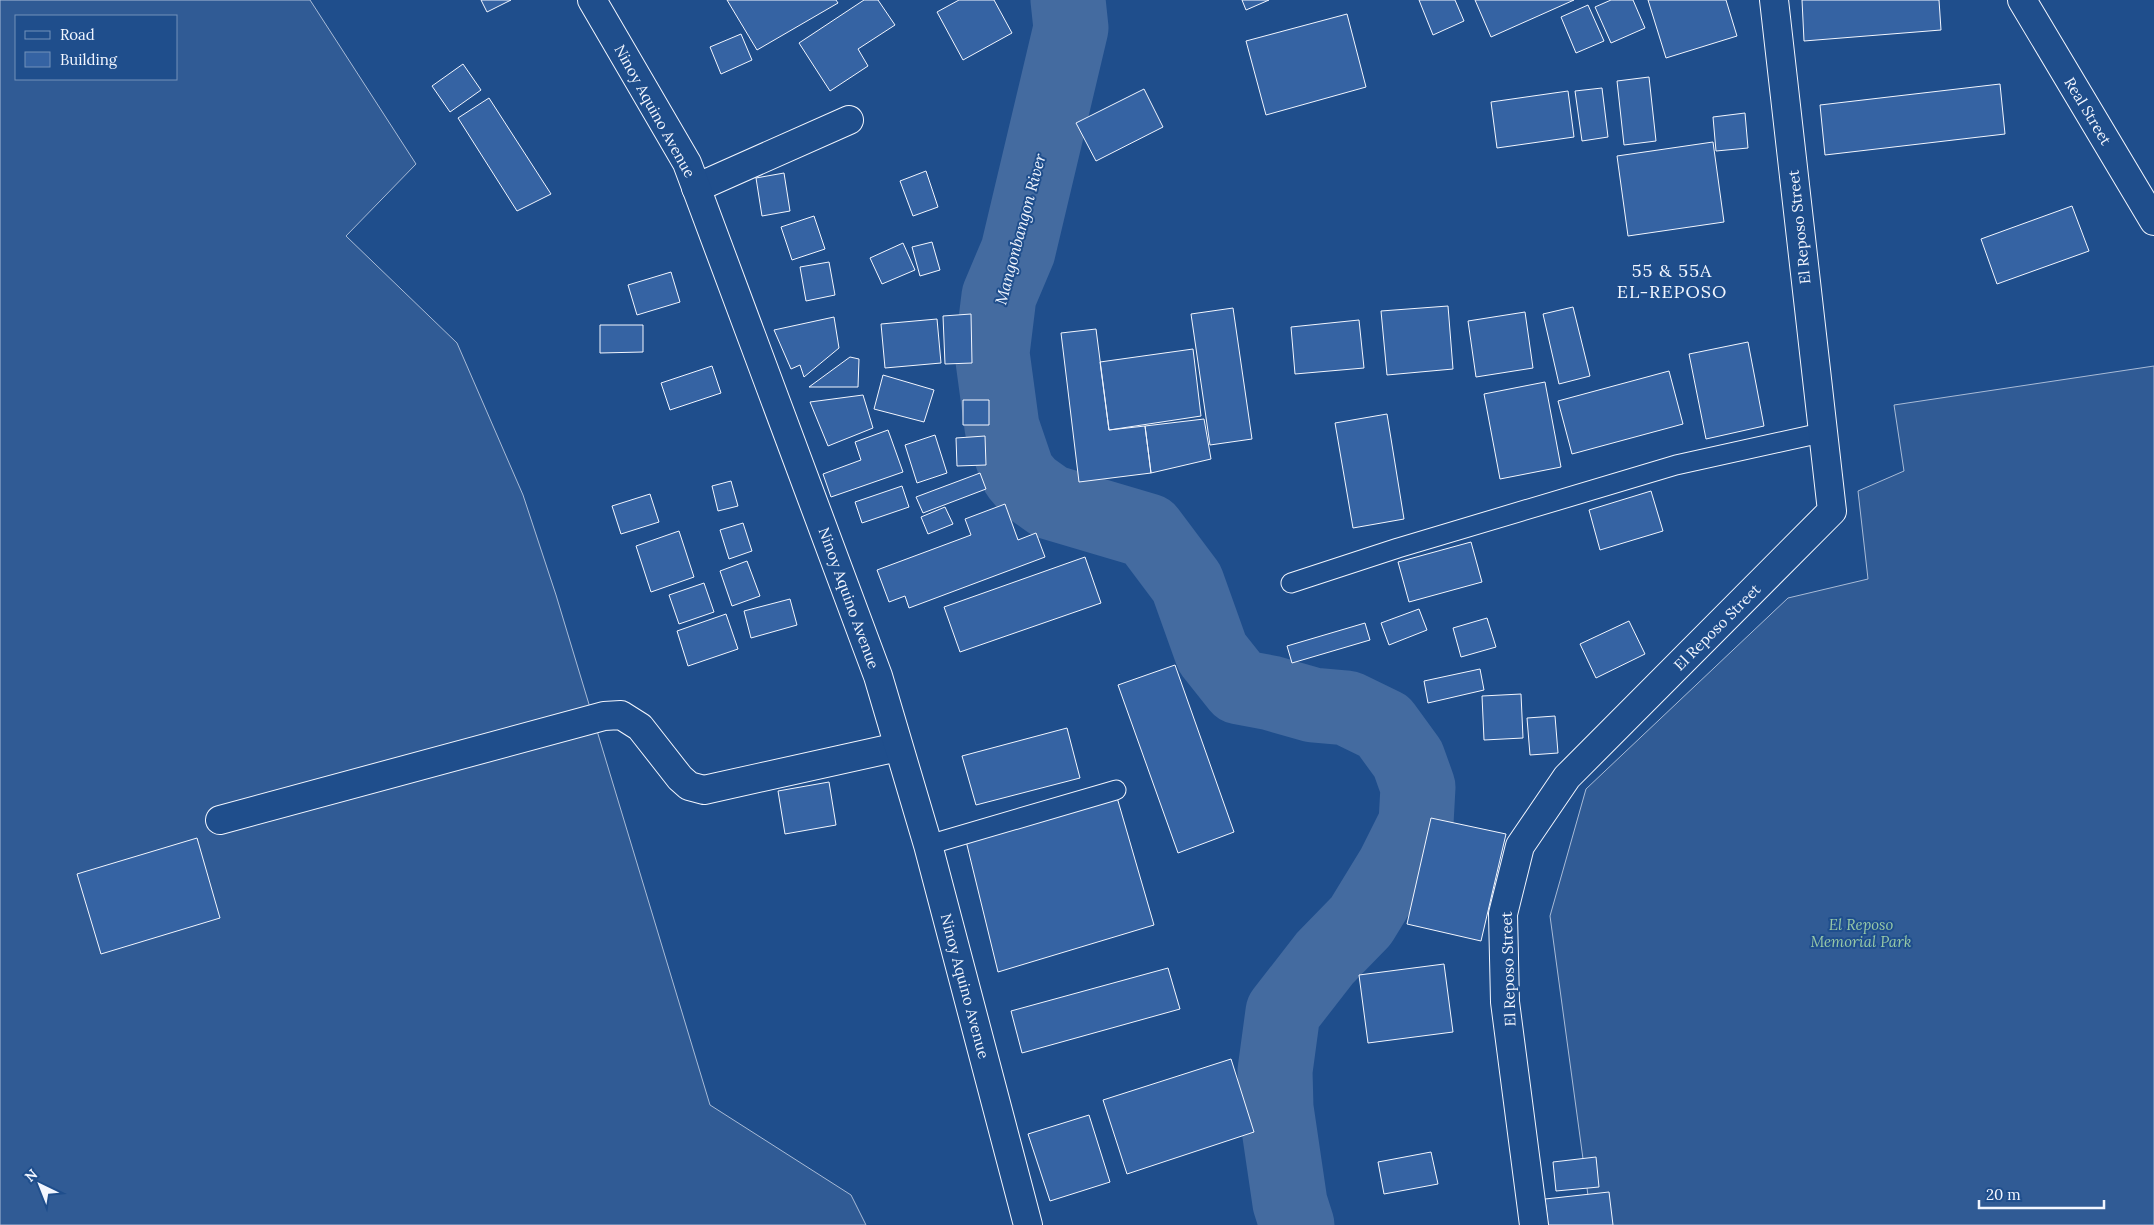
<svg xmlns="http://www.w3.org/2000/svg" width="2154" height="1225" font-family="Lora,serif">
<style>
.built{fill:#305b95;stroke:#a8bbd7;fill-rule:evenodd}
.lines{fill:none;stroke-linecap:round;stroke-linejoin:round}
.river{stroke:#446ba0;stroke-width:75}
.building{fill:#3563a3;stroke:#f2f6ff}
.service-casing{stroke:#f2f6ff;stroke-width:21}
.minor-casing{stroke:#f2f6ff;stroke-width:30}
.tertiary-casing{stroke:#f2f6ff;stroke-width:30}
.secondary-casing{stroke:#f2f6ff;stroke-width:30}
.primary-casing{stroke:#f2f6ff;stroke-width:30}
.service{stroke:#1f4e8c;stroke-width:19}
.minor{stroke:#1f4e8c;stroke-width:28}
.tertiary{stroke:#1f4e8c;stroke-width:28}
.secondary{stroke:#1f4e8c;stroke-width:28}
.primary{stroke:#1f4e8c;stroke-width:28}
.labels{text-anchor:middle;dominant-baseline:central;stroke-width:4;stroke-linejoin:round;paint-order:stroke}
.street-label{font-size:15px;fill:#f2f6ff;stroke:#1f4e8c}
.park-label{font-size:15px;font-style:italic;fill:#97c8a6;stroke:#1f4e8c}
.water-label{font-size:16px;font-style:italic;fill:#f2f6ff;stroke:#1f4e8c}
.quarter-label{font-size:18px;letter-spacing:1px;fill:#f2f6ff;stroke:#1f4e8c}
</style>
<rect width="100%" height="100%" fill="#1f4e8c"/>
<path class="built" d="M0 0H310L416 164 346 236 457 343 523 495 556 595 710 1105 851 1195 866 1225H0ZM16 16H176V79H16Z
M2154 366V1225H1592L1550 916 1586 789 1788 598 1868 579 1858 491 1904 471 1894 405Z"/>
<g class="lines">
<path class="river" d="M1068 0 1071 28 1018 251 999 296 992 353 1002 427 1018 474 1029 487 1050 502 1148 531 1187 583 1212 653 1239 687 1271 693 1313 705 1347 708 1384 726 1408 759 1418 787 1416 823 1394 867 1361 921 1325 958 1283 1012 1275 1071 1276 1108 1290 1203 1297 1225"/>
</g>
<path class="building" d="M481 0H511L487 12Z
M727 0H836L838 3 757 50Z
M864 0H878L895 25 858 49 868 66 830 91 799 43Z
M959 0H994L1012 33 963 60 937 12Z
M1242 0H1269L1246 10Z
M1419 0H1455L1464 21 1433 35Z
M1475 0H1574L1491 37Z
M1611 0H1633L1645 28 1611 43 1595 7Z
M1648 0H1726L1737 36 1666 58Z
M1802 0H1939L1941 30 1804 41Z
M1588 5 1604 41 1576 53 1561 17Z
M1347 14 1366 87 1266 115 1246 41Z
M741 34 752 60 721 74 710 47Z
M463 64 481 90 450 112 432 86Z
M1649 77 1656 141 1624 145 1617 81Z
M2000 84 2005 134 1825 155 1820 105Z
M1602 88 1608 137 1582 141 1575 91Z
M1144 89 1163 127 1096 161 1076 123Z
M1568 91 1574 137 1497 148 1491 102Z
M489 98 551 194 517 211 458 118Z
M1745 113 1748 148 1716 151 1713 117Z
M1713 142 1724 222 1628 236 1617 156Z
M926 171 938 207 913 216 900 181Z
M784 173 790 211 762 216 756 178Z
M2072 206 2089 251 1997 284 1981 239Z
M814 216 825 249 792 260 781 227Z
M932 242 940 270 920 276 912 247Z
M903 243 915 270 882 284 870 258Z
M829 262 835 295 806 301 800 267Z
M671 272 680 302 637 315 628 285Z
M1448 306 1453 369 1387 375 1381 311Z
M1573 307 1590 376 1559 384 1543 314Z
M1233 308 1252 439 1210 445 1191 314Z
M1525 312 1533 368 1476 377 1468 321Z
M971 314 972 363 945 364 943 316Z
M834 317 839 348 804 377 800 365 791 369 774 330Z
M937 319 941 363 885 368 881 324Z
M1359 320 1364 368 1295 374 1291 327Z
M600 325H643V352L600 353Z
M1096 329 1109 430 1145 426 1151 473 1079 482 1061 333Z
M1748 342 1764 426 1706 439 1689 354Z
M1193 349 1201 416 1109 430 1100 362Z
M850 357 859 359 858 387H809Z
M712 366 721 393 670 410 661 383Z
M1669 371 1683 424 1572 454 1558 401Z
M883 375 934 390 924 422 874 409Z
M1545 382 1561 467 1500 479 1484 394Z
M863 395 873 428 828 446 810 402Z
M963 400H989V425H963Z
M1387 414 1404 519 1353 528 1335 423Z
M1204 419 1211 459 1151 473 1145 426Z
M888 430 903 472 831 497 823 474 861 460 855 442Z
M935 435 947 473 917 483 905 445Z
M985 436 986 465 957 466 956 438Z
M980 473 986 489 923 513 916 497Z
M731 481 738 506 718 511 712 486Z
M902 486 909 507 862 523 855 502Z
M1651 491 1663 531 1600 550 1589 510Z
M650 494 659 522 621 534 612 506Z
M1005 504 1018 540 1036 533 1045 557 909 608 905 596 889 602 877 570 971 535 965 519Z
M945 507 953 524 928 534 921 517Z
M743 523 752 551 729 559 720 530Z
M679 531 694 577 651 592 636 546Z
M1471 542 1482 582 1409 602 1398 562Z
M1085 557 1101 603 960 652 944 607Z
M747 561 760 596 732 606 720 571Z
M704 583 714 612 679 624 669 595Z
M790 599 797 625 751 638 744 611Z
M1419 609 1427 630 1389 645 1381 623Z
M726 614 738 649 688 666 677 631Z
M1487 618 1496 647 1461 657 1453 628Z
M1629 621 1645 654 1596 678 1580 644Z
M1365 623 1370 640 1292 663 1287 646Z
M1175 665 1234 832 1178 853 1118 685Z
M1480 669 1484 690 1428 703 1424 681Z
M1521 694 1523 738 1484 740 1482 696Z
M1555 716 1558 753 1530 755 1527 718Z
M1067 728 1080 778 976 805 962 756Z
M829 782 836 825 785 834 778 791Z
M1116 794 1154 925 998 972 966 841Z
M1431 818 1506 834 1481 941 1407 924Z
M197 838 220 918 101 954 77 874Z
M1444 964 1453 1032 1368 1043 1359 975Z
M1168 968 1180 1009 1022 1053 1011 1011Z
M1231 1059 1254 1132 1127 1174 1103 1100Z
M1089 1115 1110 1182 1050 1201 1028 1134Z
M1431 1152 1438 1184 1384 1194 1378 1162Z
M1596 1157 1599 1187 1556 1191 1553 1162Z
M1609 1192 1613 1225H1548L1545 1199Z"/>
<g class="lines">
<defs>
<path id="service" d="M1291 583 1398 548 1676 465 1821 433
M928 845 1116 790"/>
<path id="minor" d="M696 188 849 120
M220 820 604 716 621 715 640 727 680 778 689 786 704 790 898 747"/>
<path id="tertiary" d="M1534 1225 1505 1002 1503 914 1520 846 1567 777 1832 511 1774 0"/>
<path id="secondary" d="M592 0 687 163 878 676 928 845 1028 1225"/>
<path id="primary" d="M2022 0 2154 221"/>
</defs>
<use href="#service" class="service-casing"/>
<use href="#minor" class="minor-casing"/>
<use href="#tertiary" class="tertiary-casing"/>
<use href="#secondary" class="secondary-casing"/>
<use href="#primary" class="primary-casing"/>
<use href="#service" class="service"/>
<use href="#minor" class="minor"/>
<use href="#tertiary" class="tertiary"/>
<use href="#secondary" class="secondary"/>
<use href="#primary" class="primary"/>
</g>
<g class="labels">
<g class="street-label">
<text transform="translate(655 111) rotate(61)">Ninoy Aquino Avenue</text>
<text transform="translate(2088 111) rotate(59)">Real Street</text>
<text transform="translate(1799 227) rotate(-96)">El Reposo Street</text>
<text transform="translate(849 598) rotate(70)">Ninoy Aquino Avenue</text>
<text transform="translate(1717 627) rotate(-45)">El Reposo Street</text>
<text transform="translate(1508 969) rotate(-92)">El Reposo Street</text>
<text transform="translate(965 986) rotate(75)">Ninoy Aquino Avenue</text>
</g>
<g class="park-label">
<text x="1861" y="924">El Reposo<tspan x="1861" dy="17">Memorial Park</tspan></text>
</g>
<g class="water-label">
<text transform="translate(1020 229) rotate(-75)">Mangonbangon River</text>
</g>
<g class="quarter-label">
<text x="1672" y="270">55 &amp; 55A<tspan x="1672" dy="21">EL-REPOSO</tspan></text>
</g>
</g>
<rect x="15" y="15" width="162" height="65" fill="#1f4e8c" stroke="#7391ba"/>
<rect x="25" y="31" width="25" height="8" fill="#1f4e8c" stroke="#7391ba"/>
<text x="60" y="40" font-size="15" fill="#f2f6ff">Road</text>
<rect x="25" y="52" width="25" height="15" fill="#3563a3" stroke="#7391ba"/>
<text x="60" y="65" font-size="15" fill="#f2f6ff">Building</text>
<g transform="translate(40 1185) rotate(317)" stroke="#1f4e8c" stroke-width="4" paint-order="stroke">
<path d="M0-4L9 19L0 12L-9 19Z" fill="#f2f6ff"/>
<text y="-8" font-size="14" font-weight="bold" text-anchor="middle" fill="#f2f6ff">N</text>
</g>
<path d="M1979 1200v8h125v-8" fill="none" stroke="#f2f6ff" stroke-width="2.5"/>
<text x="1986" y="1200" font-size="15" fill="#f2f6ff" stroke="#1f4e8c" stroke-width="4" paint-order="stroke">20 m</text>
</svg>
